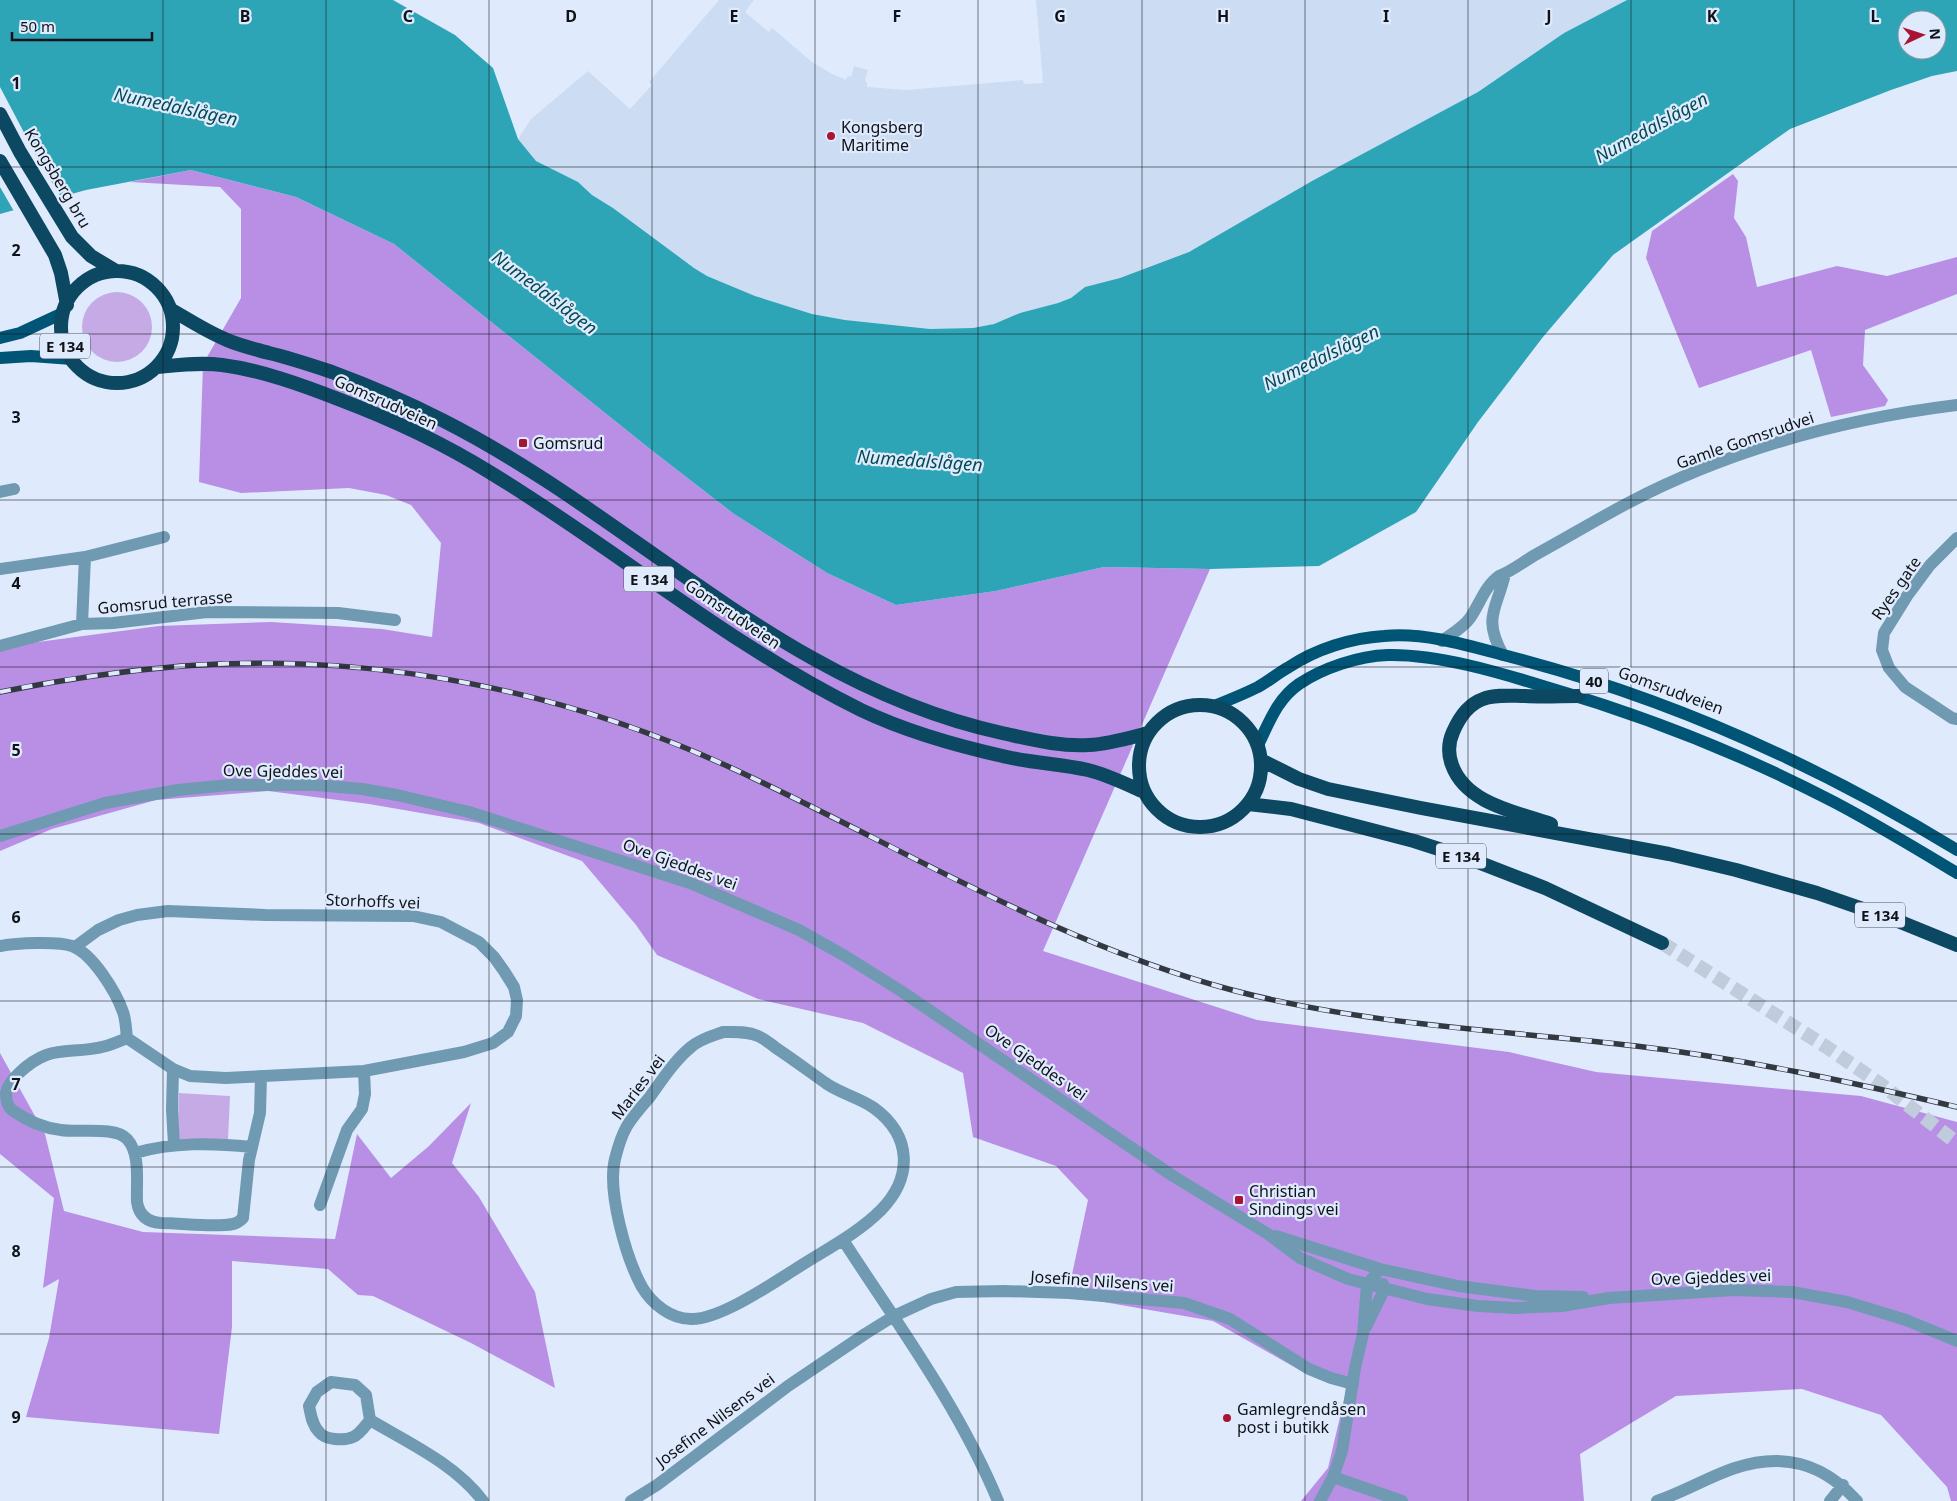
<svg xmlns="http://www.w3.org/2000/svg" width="1957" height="1501" font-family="'Noto Sans',sans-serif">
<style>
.built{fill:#ccdcf3}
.green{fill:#c6aae6}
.forest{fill:#b98fe6}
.water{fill:#2ea5b6;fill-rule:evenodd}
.pier{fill:#dfebfd}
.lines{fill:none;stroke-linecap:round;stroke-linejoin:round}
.trunk-tunnel{stroke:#c0cbdb;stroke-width:14;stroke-dasharray:14 7;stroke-linecap:butt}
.minor{stroke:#709ab2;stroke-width:12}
.tertiary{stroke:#709ab2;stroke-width:12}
.primary{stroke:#005576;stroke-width:12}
.trunk{stroke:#0c4861;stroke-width:14}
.rail-casing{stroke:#343941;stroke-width:5.5}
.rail{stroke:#dfebfd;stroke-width:4;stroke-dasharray:11;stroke-linecap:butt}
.grid{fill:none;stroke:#0f1319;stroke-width:1;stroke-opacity:0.55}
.poi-dot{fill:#aa1434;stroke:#dfebfd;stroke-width:2}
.labels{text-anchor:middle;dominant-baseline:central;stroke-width:4.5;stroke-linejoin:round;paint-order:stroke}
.shield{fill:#dfebfd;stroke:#4d545d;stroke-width:1}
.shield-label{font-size:15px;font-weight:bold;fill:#0f1319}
.poi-label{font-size:16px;fill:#0f1319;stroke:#dfebfd;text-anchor:start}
.street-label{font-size:16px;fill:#0f1319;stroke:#dfebfd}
.water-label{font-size:18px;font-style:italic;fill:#024a53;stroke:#dfebfd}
.grid-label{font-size:16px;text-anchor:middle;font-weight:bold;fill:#0f1319;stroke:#dfebfd;stroke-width:4.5;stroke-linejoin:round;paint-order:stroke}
</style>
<rect width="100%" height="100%" fill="#dfebfd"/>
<path class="built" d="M719 0H754L745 12 769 32 772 28 812 62 832 74 846 80 848 76 851 77 854 66 868 70 865 81 867 83V87L906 90 1023 80 1024 84 1043 83 1036 0H1627L1564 33 1478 92 1312 181 1189 252 1120 278 1085 287 1071 298 1058 303 1020 313 994 324 973 328 954 329H930L844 320 812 314 755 296 707 276 678 258 613 208 592 195 578 182 536 161 518 139 531 119 588 71 630 109 652 85 649 82Z"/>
<path class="green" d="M82 327a35 35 0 1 1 70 0a35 35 0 1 1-70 0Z
M179 1093 230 1096 228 1140 177 1141Z"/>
<path class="forest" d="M191 170 296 197 394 244 650 449 734 514 827 573 896 605 996 591 1104 567 1210 569 1043 951 1257 1020 1509 1052 1596 1072 1861 1096 1957 1122V1501H1951L1947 1487 1881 1415 1802 1389 1676 1396 1580 1454 1584 1501H1301L1328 1468 1348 1383 1303 1372 1213 1321 1069 1296 1071 1279 1088 1200 1056 1166 973 1137 963 1073 863 1023 758 999 657 955 636 925 582 861 479 823 369 804 268 791 156 800 52 829 0 851V647L159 626 271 622 382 629 432 637 441 543 411 505 386 495 349 488 241 493 199 482 203 364 241 298V209L220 187 130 182Z
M1733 174 1738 181 1734 218 1746 237 1757 287 1837 266 1887 276 1957 257V294L1865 330 1863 365 1888 400 1885 406 1831 417 1811 350 1699 388 1646 258 1652 231Z
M0 1053 45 1134 64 1211 143 1232 335 1239 357 1134 391 1178 429 1146 471 1103 452 1163 479 1197 535 1292 555 1388 471 1343 373 1296 358 1295 328 1269 232 1261V1327L219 1434 26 1417 49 1338 59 1279 43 1288 54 1198 0 1154Z"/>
<path class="water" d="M0 0H393L455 35 493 68 518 139 536 161 578 182 592 195 613 208 694 268 707 276 755 296 812 314 845 320 930 329 973 328 994 324 1020 313 1058 303 1071 298 1085 287 1120 278 1189 252 1312 181 1478 92 1564 33 1627 0H1957V71L1932 76 1891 90 1790 129 1613 255 1543 337 1478 422 1416 512 1319 566 1210 569 1104 567 996 591 896 605 827 573 734 514 650 449 394 244 296 197 191 170 86 190 0 214ZM1907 20H1937V50H1907Z"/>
<path class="pier" d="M0 87 38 159 62 199 15 213 0 187Z"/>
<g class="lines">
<path class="trunk-tunnel" d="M1662 943 1825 1046 1882 1085 1957 1143"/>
<path class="minor" d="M0 492 14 489
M1957 538 1930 565 1907 596 1884 633 1882 650 1889 668 1905 687 1952 718 1957 719
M0 569 85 557
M82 624 85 557 164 537
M1442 641C1451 634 1463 628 1470 618 1480 604 1484 587 1499 576 1512 571 1523 562 1535 555 1566 538 1596 520 1628 503 1729 450 1844 419 1957 405
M0 646 82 624 113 623 207 612 338 613 395 620
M1503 655C1482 617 1497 609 1505 574
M0 946C16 943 58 941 72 946 93 954 116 992 123 1012 126 1020 126 1030 127 1038 120 1041 113 1044 106 1046 68 1056 51 1042 18 1074 13 1079 7 1086 6 1093 6 1100 7 1106 12 1110 26 1120 43 1128 61 1130 78 1133 115 1126 127 1139 141 1154 136 1183 137 1202 139 1215 147 1222 161 1223 183 1223 213 1228 233 1224 238 1223 240 1221 243 1218L249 1160 260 1113 261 1076
M75 947 98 930 119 920 137 915 168 911 265 915 413 916 441 922 479 942 494 957 504 971 514 987 517 1000 516 1016 508 1032 493 1043 464 1052 364 1071 226 1078 190 1076 173 1069 127 1038
M723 1032C734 1032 747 1031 758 1036 764 1039 771 1044 776 1048 794 1060 810 1072 827 1084 842 1094 860 1098 874 1108 912 1136 913 1177 881 1210 856 1235 823 1251 794 1270 770 1285 719 1320 691 1319 671 1319 652 1304 642 1287 626 1258 607 1191 615 1159 618 1147 621 1136 627 1126 633 1116 641 1107 649 1098 662 1080 674 1061 691 1047 700 1039 712 1036 723 1032Z
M173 1069 172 1110 174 1145
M135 1153C173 1142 212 1143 252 1147
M320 1205 347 1130 362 1109 365 1094 364 1071
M843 1240C898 1325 959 1407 998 1501
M331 1382 355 1385 366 1395 370 1420C365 1426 360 1434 353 1437 344 1441 325 1440 319 1432 312 1425 311 1415 309 1406L317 1392Z
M370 1420C409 1443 455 1464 483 1501
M1333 1477 1402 1501
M631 1501 657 1485 788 1386 865 1334 894 1316 931 1299 956 1292 1004 1291 1069 1293 1184 1303 1230 1319 1309 1369 1331 1378 1353 1384
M1657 1501C1684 1492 1708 1477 1735 1468 1783 1452 1823 1463 1857 1501
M1830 1501 1843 1485"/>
<path class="tertiary" d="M0 836 105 803 178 790 229 785H316L362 789 397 795 469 812 690 883 799 930 845 956 901 991 1173 1176 1268 1234 1300 1258 1348 1279 1427 1299 1478 1306 1514 1308 1562 1306 1609 1298 1734 1290 1792 1292 1847 1302 1906 1320 1957 1341
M1276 1236 1380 1269 1458 1286 1536 1296 1583 1297
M1366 1327 1384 1290 1383 1284
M1320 1501 1333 1477 1342 1451 1355 1368 1363 1334 1367 1285 1380 1269"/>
<path class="primary" d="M0 338 20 333 63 313
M0 358 31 356 72 359
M1214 706C1229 700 1244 694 1258 687 1269 681 1278 673 1289 667 1316 649 1351 638 1384 636 1426 632 1470 646 1511 657 1669 698 1818 765 1957 850
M1258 745C1269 723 1277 699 1299 684 1323 668 1358 656 1388 655 1437 654 1498 672 1546 687 1645 716 1742 754 1834 802 1876 824 1917 849 1957 873"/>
<path class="trunk" d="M0 114 20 152 72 237 91 256 116 271
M0 161 55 255 61 273 67 305
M61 327a56 56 0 1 1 112 0a56 56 0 1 1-112 0Z
M170 309C189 320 207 332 227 340 241 346 255 349 269 353 290 358 311 365 332 372 370 386 407 402 442 420 636 518 782 685 1002 733 1030 739 1060 747 1089 745 1109 744 1129 738 1148 733
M157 367C178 365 201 362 222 365 261 370 302 385 338 399 391 419 443 443 491 473 616 549 729 645 861 710 907 732 957 746 1007 757 1034 763 1062 764 1088 770 1108 775 1126 784 1144 792
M1139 766a61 61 0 1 1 122 0a61 61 0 1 1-122 0Z
M1261 760 1299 779 1328 789 1421 808 1669 854 1736 870 1817 893 1898 921 1957 945
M1248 804 1291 809 1414 841 1470 859 1545 888 1662 943
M1551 824C1517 812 1466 804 1452 765 1448 754 1448 743 1453 732 1459 718 1469 704 1483 699 1496 694 1512 696 1525 696 1543 697 1561 696 1579 696"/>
<defs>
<path id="rail" d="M0 692C60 680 121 671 182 666 373 652 565 690 738 771 901 847 1056 943 1232 990 1364 1025 1501 1030 1636 1046 1745 1059 1851 1082 1957 1107"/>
</defs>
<use href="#rail" class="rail-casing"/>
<use href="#rail" class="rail"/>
</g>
<path class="grid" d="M163 0V1501M326 0V1501M489 0V1501M652 0V1501M815 0V1501M978 0V1501M1142 0V1501M1305 0V1501M1468 0V1501M1631 0V1501M1794 0V1501M0 167H1957M0 334H1957M0 500H1957M0 667H1957M0 834H1957M0 1001H1957M0 1167H1957M0 1334H1957"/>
<g class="poi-dot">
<circle cx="831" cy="136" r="5"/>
<rect x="518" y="438" width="10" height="10" rx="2.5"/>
<rect x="1234" y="1195" width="10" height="10" rx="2.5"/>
<circle cx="1227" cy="1418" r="5"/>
</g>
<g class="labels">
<g class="shield">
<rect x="40" y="333.5" width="50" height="25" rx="4"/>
<rect x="624" y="566.5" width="50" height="25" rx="4"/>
<rect x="1580" y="668.5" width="28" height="25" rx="4"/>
<rect x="1436" y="843.5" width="50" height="25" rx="4"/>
<rect x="1855" y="902.5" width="50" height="25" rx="4"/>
</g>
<g class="shield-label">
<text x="65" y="346">E 134</text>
<text x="649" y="579">E 134</text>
<text x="1594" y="681">40</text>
<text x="1461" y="856">E 134</text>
<text x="1880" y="915">E 134</text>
</g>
<g class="poi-label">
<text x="841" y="127">Kongsberg<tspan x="841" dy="18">Maritime</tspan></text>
<text x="533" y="443">Gomsrud</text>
<text x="1249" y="1191">Christian<tspan x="1249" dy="18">Sindings vei</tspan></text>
<text x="1237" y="1409">Gamlegrendåsen<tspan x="1237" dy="18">post i butikk</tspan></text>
</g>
<g class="street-label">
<text transform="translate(58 178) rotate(59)">Kongsberg bru</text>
<text transform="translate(386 402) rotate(24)">Gomsrudveien</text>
<text transform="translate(1745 440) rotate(-19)">Gamle Gomsrudvei</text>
<text transform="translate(1896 588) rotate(-55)">Ryes gate</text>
<text transform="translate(165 602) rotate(-5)">Gomsrud terrasse</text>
<text transform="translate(733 614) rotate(34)">Gomsrudveien</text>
<text transform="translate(1671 690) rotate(20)">Gomsrudveien</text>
<text transform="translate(283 771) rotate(1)">Ove Gjeddes vei</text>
<text transform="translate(680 864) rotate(20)">Ove Gjeddes vei</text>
<text transform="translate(373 901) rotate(2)">Storhoffs vei</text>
<text transform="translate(1036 1062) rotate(35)">Ove Gjeddes vei</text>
<text transform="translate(638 1087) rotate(-53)">Maries vei</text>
<text transform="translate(1711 1277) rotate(-2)">Ove Gjeddes vei</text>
<text transform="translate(1102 1281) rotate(4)">Josefine Nilsens vei</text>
<text transform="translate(715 1420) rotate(-37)">Josefine Nilsens vei</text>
</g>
<g class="water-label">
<text transform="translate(176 106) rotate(12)">Numedalslågen</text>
<text transform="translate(1651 127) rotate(-29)">Numedalslågen</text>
<text transform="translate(545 292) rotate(37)">Numedalslågen</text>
<text transform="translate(1321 357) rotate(-26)">Numedalslågen</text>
<text transform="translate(920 460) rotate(4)">Numedalslågen</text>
</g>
</g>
<g class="grid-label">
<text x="245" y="22">B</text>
<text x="408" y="22">C</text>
<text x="571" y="22">D</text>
<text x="734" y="22">E</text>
<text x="897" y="22">F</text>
<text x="1060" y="22">G</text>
<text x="1223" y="22">H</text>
<text x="1386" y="22">I</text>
<text x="1549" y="22">J</text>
<text x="1712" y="22">K</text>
<text x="1875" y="22">L</text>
<text x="16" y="89">1</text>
<text x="16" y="256">2</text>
<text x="16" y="423">3</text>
<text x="16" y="589">4</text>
<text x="16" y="756">5</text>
<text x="16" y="923">6</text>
<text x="16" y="1090">7</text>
<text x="16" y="1257">8</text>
<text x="16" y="1423">9</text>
</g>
<g transform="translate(1922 35) rotate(86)"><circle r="24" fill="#dfebfd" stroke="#8c95a2"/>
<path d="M0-4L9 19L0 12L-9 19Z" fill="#aa1434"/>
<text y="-8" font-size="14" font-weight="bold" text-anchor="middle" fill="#0f1319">N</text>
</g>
<path d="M12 32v8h140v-8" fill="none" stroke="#0f1319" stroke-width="2.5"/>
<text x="20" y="32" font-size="15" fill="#0f1319" stroke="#dfebfd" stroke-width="4" paint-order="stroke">50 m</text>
</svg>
